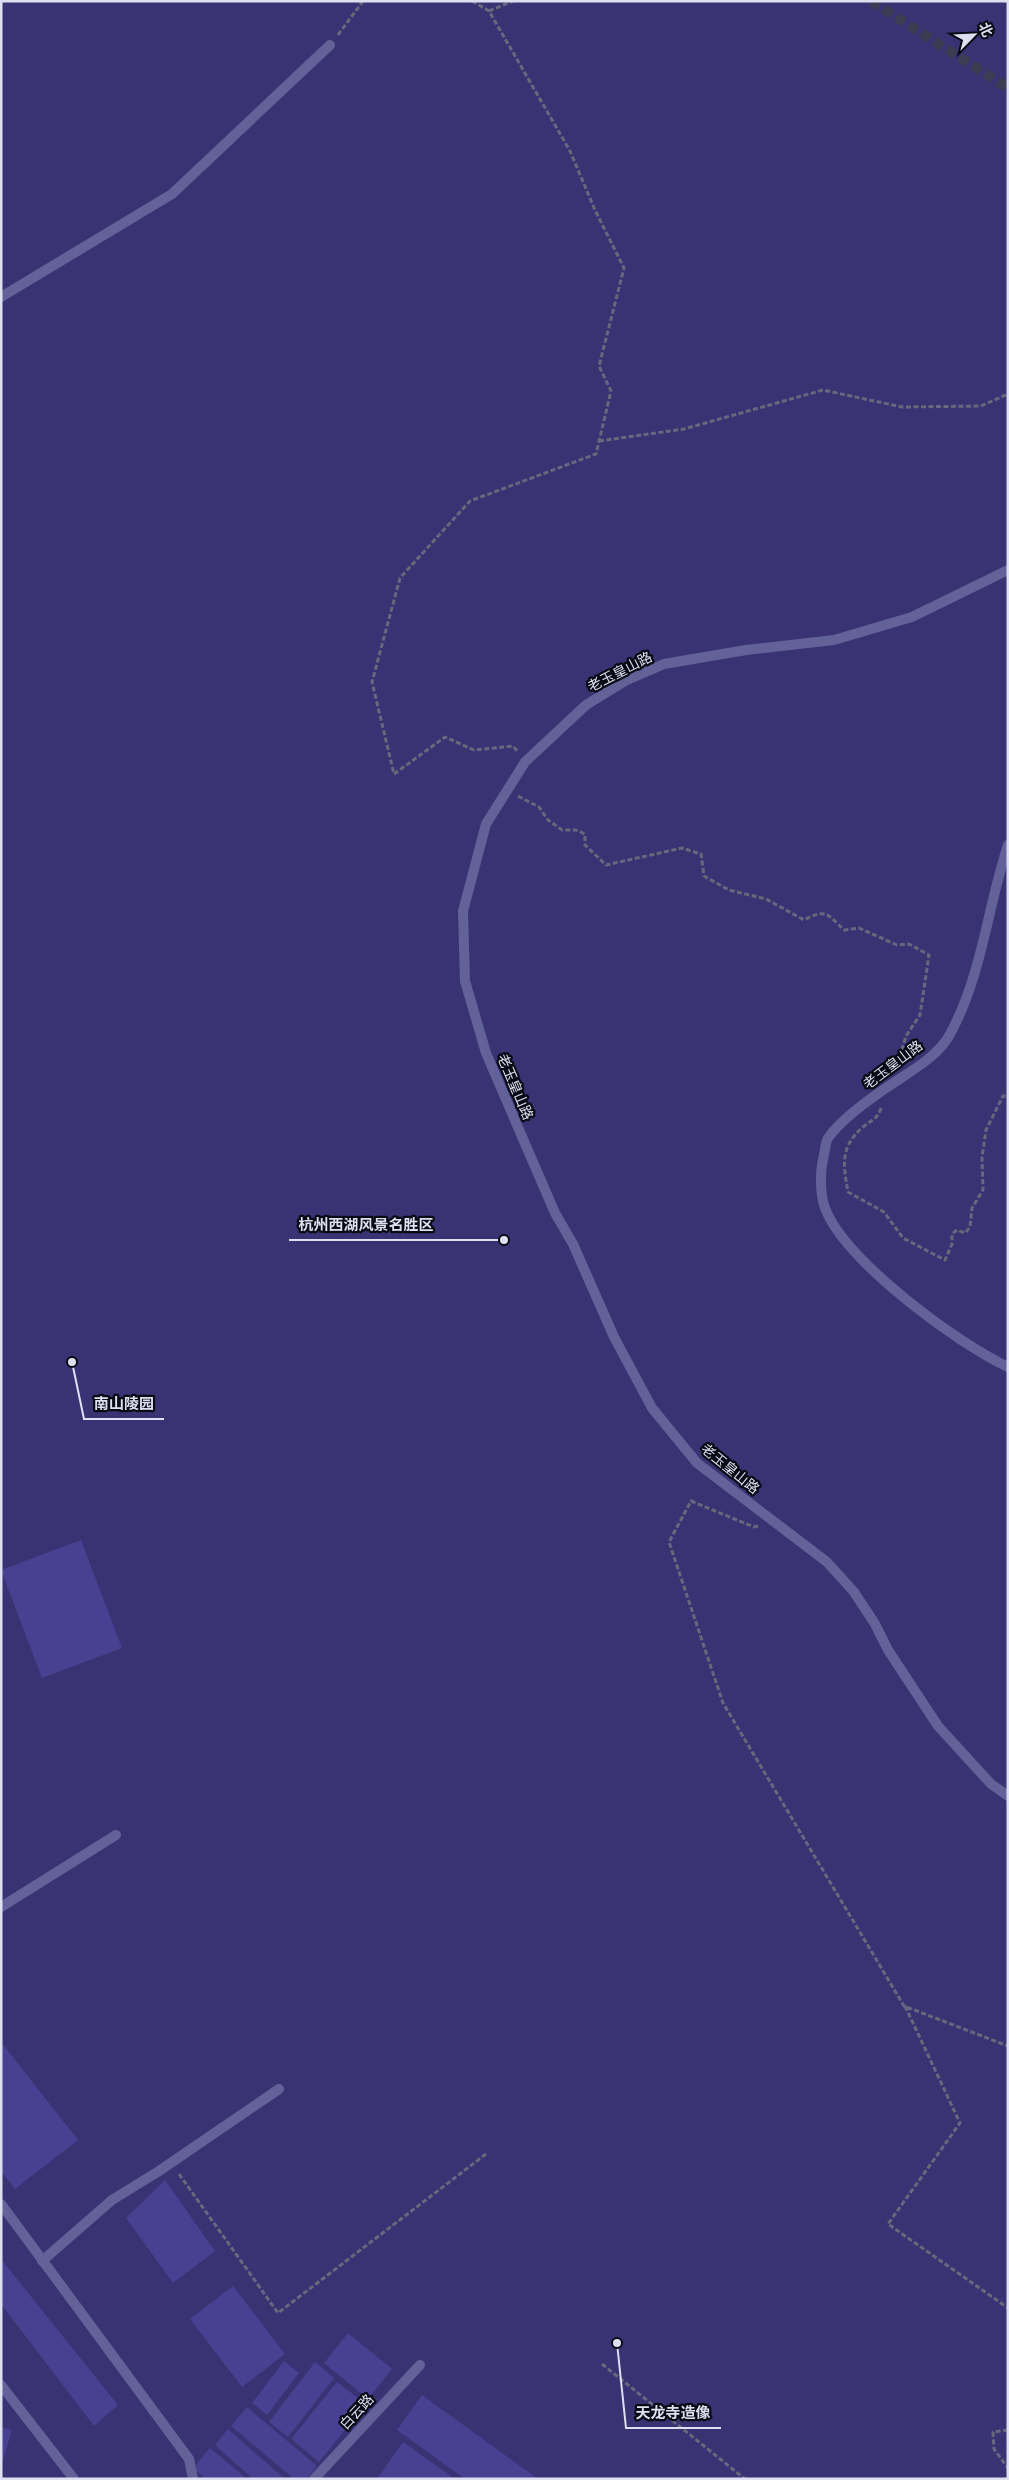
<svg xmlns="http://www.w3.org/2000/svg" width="1009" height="2480" font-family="Figtree,'Noto Sans SC',sans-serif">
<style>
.green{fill:#393374}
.building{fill:#484090}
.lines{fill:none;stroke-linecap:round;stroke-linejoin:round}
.tertiary-tunnel{stroke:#3c3c53;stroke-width:10;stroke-dasharray:10 5;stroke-linecap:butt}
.path{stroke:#68687d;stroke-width:3;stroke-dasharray:5 2.5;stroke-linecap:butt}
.service{stroke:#636298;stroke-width:10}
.minor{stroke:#636298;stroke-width:10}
.labels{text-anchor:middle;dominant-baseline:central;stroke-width:4.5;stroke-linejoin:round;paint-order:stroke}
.street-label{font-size:14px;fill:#dedff0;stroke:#0a0a15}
.leader{fill:none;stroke:#dedff0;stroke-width:2}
.callout-dot{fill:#dedff0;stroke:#0a0a15;stroke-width:2}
.callout-label{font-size:15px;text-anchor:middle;font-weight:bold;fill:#dedff0;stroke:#0a0a15;stroke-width:4.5;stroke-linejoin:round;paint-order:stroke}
</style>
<rect width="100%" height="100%" fill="#1f1f37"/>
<path class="green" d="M1 1H1008V2479H1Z"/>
<path class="building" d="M81 1540 122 1648 42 1678 1 1570Z
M1 2042 78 2140 15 2189 1 2171Z
M165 2180 215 2251 173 2283 126 2218Z
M1 2259 118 2405 94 2426 1 2304Z
M233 2286 285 2354 242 2387 190 2319Z
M348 2333 392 2369 368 2399 324 2363Z
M284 2361 299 2373 267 2415 252 2403Z
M315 2362 334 2378 288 2437 269 2422Z
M337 2382 366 2404 319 2462 291 2439Z
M422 2395 538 2479H465L397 2430Z
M247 2407 317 2466 306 2479H294L231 2426Z
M1 2427 12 2430 2 2463H1Z
M228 2429 285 2479H253L215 2445Z
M403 2442 455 2479H377Z
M210 2448 247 2479H206L193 2468Z"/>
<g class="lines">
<path class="tertiary-tunnel" d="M871 1 1008 88"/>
<path class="path" d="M472 1 489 11 570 151 595 210 624 268 599 366 611 391 596 454 470 501 400 578 372 682 394 774 445 737 474 750 513 746 518 752
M489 11 513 1
M338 35 363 1
M599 441 684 429 823 390 902 407 981 406 1008 394
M518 796 539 807 548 820 562 830H576L585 834V845L606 865 682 848 701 854 704 876 729 890 766 899 804 920C827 908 827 914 844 930L859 928 897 945 909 944 929 955 920 1015 906 1036 898 1063
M881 1108C878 1119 871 1120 863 1127 840 1147 843 1164 848 1192L884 1212 903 1238 945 1260 952 1244V1234L957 1230 965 1233 970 1227 972 1208 983 1190 982 1157 986 1130 1003 1096H1008
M758 1526 754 1527 691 1501 669 1542 723 1703 904 2006 1008 2046
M905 2006 960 2123 888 2224 1008 2308
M179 2174 278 2313 486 2154
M602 2364 745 2479
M1008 2430 993 2432 994 2449 1008 2468"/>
<path class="service" d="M1 1907 116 1835
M42 2261 112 2200 159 2171 279 2089
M1 2385 74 2479"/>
<path class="minor" d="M1 297 172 194 330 45
M1008 570 912 617 834 640 746 650 664 664 625 681 586 705 525 762 486 824 463 911 465 981 486 1053 555 1213 573 1244 614 1337 652 1408 697 1463 827 1562 854 1592 875 1624 888 1650 938 1726 991 1784 1008 1796
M1008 845C987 908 982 977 949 1036 938 1055 916 1068 898 1080 878 1093 842 1118 828 1138 825 1143 825 1153 823 1159 820 1173 820 1195 825 1208 845 1261 957 1343 1008 1367
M1 2204 189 2459 193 2479
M314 2479 420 2365"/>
</g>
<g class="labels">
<g class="street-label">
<text transform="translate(620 672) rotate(-27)">老玉皇山路</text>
<text transform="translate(893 1065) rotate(-37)">老玉皇山路</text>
<text transform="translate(515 1087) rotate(67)">老玉皇山路</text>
<text transform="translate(730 1469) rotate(39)">老玉皇山路</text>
<text transform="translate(357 2412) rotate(-47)">白云路</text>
</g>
</g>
<path class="leader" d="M504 1240L444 1240H289M72 1362L84 1419H164M617 2343L626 2428H721"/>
<g class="callout-dot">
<circle cx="504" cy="1240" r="5"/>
<circle cx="72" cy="1362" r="5"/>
<circle cx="617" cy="2343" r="5"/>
</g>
<g class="callout-label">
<text x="366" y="1230">杭州西湖风景名胜区</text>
<text x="124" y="1409">南山陵园</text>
<text x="673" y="2418">天龙寺造像</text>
</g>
<rect width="1009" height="2480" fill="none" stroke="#dedff0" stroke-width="5"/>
<g transform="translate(974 35) rotate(66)" stroke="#0a0a15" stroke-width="4" paint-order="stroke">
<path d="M0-4L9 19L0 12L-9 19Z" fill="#dedff0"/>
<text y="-8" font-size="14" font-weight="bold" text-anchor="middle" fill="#dedff0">北</text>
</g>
</svg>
